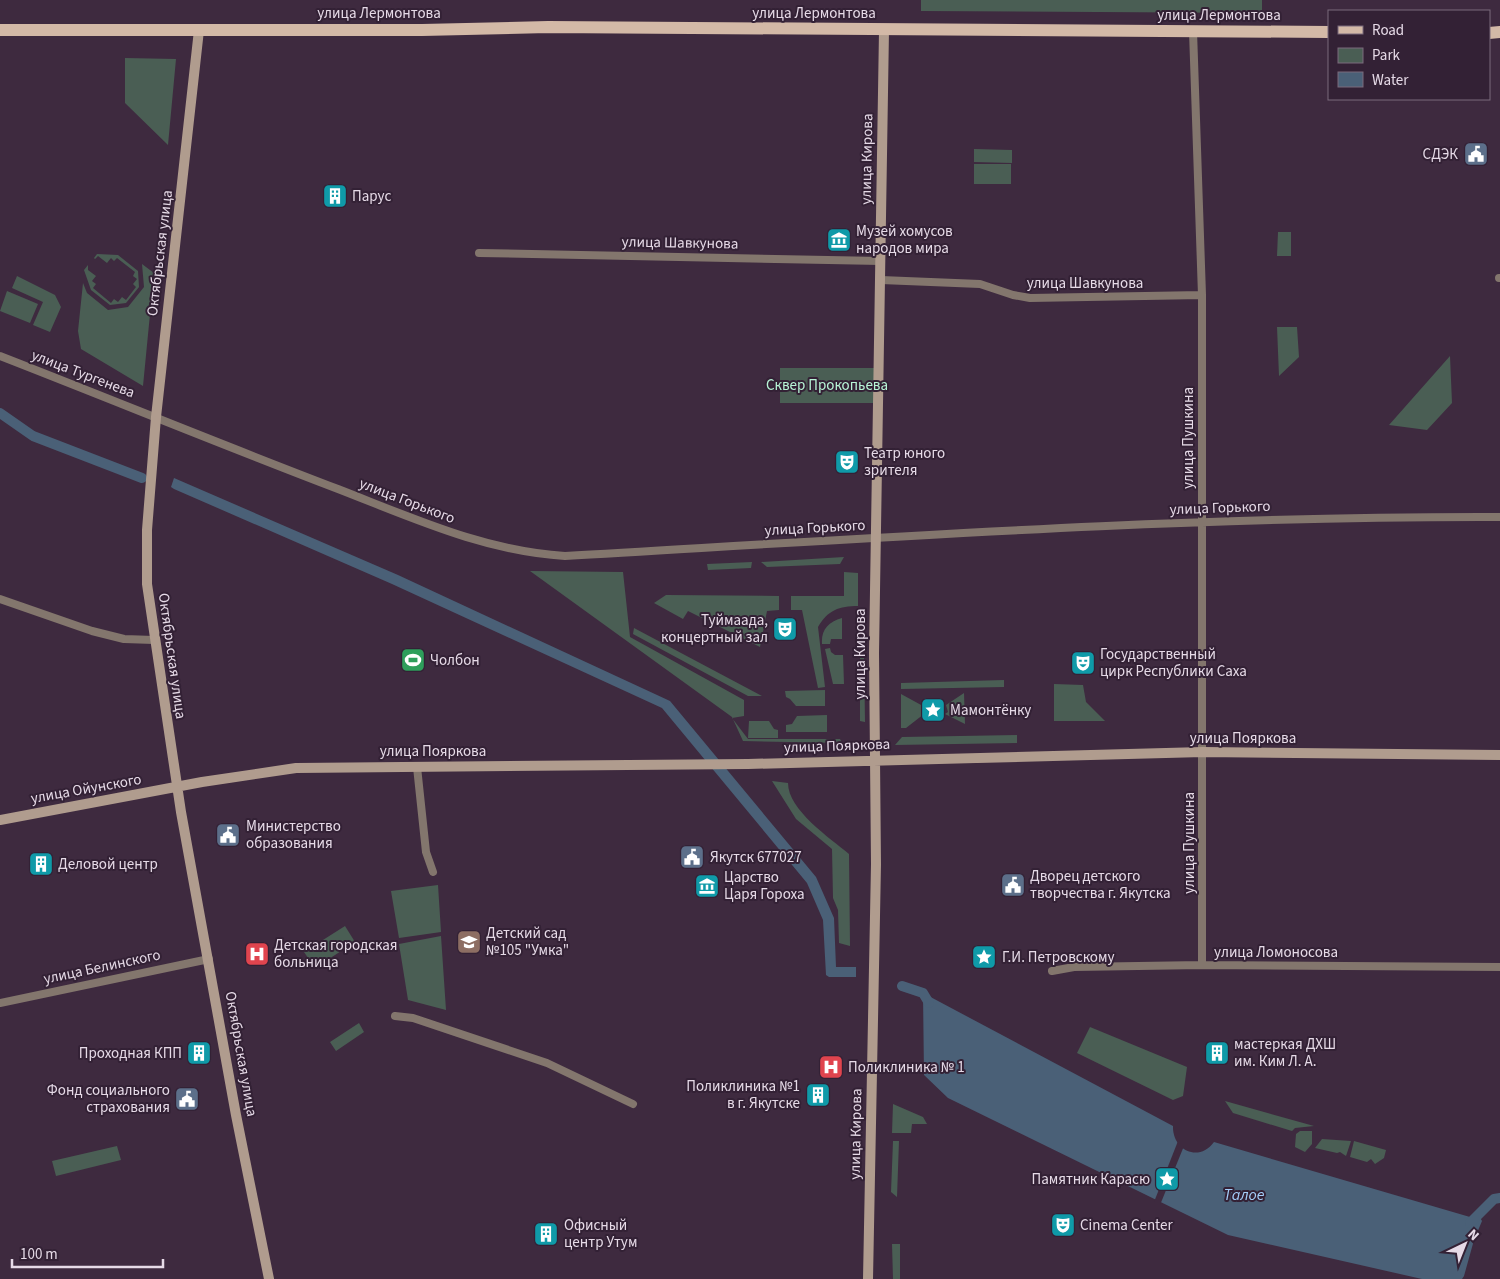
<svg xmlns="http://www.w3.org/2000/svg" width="1500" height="1279" font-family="'Source Sans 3',sans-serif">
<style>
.green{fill:#4a5e54}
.water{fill:#4a6077}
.pier{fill:#3e2a3f}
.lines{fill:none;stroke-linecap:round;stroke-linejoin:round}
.canal{stroke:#4a6077;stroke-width:10}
.street{stroke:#83766d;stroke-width:8}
.secondary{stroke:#b09c8e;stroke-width:10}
.primary{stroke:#d3b9a7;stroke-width:12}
.labels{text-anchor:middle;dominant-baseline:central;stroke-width:4;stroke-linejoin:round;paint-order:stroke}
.street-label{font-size:15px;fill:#e6dae7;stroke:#332135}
.poi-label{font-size:15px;fill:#e6dae7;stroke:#332135;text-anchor:start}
.park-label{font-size:15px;fill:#b7f5d6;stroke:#332135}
.water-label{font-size:16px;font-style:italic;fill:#a5cefa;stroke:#332135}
</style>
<rect width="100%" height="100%" fill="#3e2a3f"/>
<path class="green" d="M921 0H1262V13L921 11Z
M125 58 176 59 168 145 125 103Z
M974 149 1012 150V163L974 162Z
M974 164H1011V184H974Z
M1278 232H1291V256H1277Z
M97 254 118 255 138 271 139 287 126 303 110 305 91 290 84 270 88 265V270L96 276 92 281 96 284 93 288 111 303 114 299 118 302 122 297 126 300 136 287 133 284 137 279 133 276 135 272 117 258 114 261 111 258 107 263 98 256 95 259 94 258Z
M142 264 154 273 143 386 81 349 78 331 83 283 87 293 108 310 128 307 144 287Z
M17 276 55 295 61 307 50 332 33 325 43 302 12 288Z
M7 291 38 304 30 323 0 311Z
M1277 327H1297L1299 357 1279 376Z
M1450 356 1452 403 1427 430 1389 425Z
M780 368H875V403H780Z
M844 557 840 564 767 567 761 562Z
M752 562 751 568 708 570 707 564Z
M530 571 623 572 630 637 744 700V716L732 718 748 739H840L842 743 743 741 732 717Z
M844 572 858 573V606C839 606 828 610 818 627L825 687 818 688 802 610H791V596H844Z
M666 595 779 596V610L767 611 760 647 688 611 683 619 654 603Z
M842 618V639H831L830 644H822C821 630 828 622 842 618Z
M634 628 762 696H748L633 634Z
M830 648 831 652 835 655H843L844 684H833L825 649Z
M860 653H864L865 722 860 721Z
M1004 680V687L901 689V683Z
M1054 684 1083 685 1086 702 1105 721H1054Z
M825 690V706H796L790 699 786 697 785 691Z
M964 693 965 724 945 714 948 712 946 705Z
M901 694 923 706 924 714 906 728H901Z
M827 715V732H786V725L792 724 797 716Z
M749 721H769L774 729 778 730V738H748Z
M1017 735V743L895 745 902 737Z
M772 781 788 783C788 810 830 838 849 854L850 946 839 943 838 910 833 898 832 849 796 819Z
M438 885 441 932 399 938 391 891Z
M345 926 355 942 315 968 304 952Z
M441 936 446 1010 408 1000 399 944Z
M359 1023 364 1032 336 1051 330 1042Z
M1090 1027 1187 1067 1183 1096 1173 1100 1077 1053Z
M1225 1101 1314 1126 1295 1128 1292 1131 1233 1113Z
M893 1104 923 1117 927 1124H912L911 1133H892Z
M1300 1131H1312V1144L1305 1152 1295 1147 1296 1134Z
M1322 1139 1351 1141 1346 1156 1340 1152 1337 1153 1315 1148Z
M893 1141H899L897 1197 891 1192Z
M1354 1141 1386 1150 1384 1158 1375 1164 1371 1159 1367 1162 1350 1157Z
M117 1146 121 1160 56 1176 52 1161Z
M892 1244H900V1279H893Z"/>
<path class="water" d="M174 478 398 575 670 701 816 877 834 918 836 967H856V977H829L826 975 823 920 807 883 662 708 392 584 174 489 171 487Z
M923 993 1173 1126C1172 1150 1199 1163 1214 1142L1470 1217 1477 1212 1482 1221 1474 1240 1464 1276 1462 1279H1422L1228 1235 948 1098 924 1075Z"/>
<path class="pier" d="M1178 1141 1184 1146 1160 1205 1154 1202Z"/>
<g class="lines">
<path class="canal" d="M0 413 33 436 142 478
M902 986 923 993 929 1003
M1470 1223 1494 1199 1500 1198"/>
<path class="street" d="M1193 31 1202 295V965
M479 253 881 261
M1499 278H1500
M881 280 980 284 1013 295 1030 298 1202 295
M0 356C113 400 225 446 338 489 413 518 484 551 565 556 876 538 1188 516 1500 517
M0 599 92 631 124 639 154 640
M417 767 426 852 433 872
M1052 971 1074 967 1202 965 1500 967
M0 1003 209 959
M395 1016 413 1018 547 1063 633 1104"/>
<path class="secondary" d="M199 30 156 417 147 530V584L181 812 236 1115 269 1279
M0 820 202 782 296 768 748 764 1203 752 1500 755
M868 1279 876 864 874 653 884 30"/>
<path class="primary" d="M0 30H422L548 27 1329 32
M1489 33 1500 32"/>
</g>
<defs>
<symbol id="civic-square" viewBox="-11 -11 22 22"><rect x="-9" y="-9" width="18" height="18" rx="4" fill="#5c6f8a" stroke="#332135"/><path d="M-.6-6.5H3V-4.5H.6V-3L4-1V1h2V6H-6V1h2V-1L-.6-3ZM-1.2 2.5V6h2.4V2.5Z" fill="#fff"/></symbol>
<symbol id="building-square" viewBox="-11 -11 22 22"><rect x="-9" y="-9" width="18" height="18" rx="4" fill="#0f9aa8" stroke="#332135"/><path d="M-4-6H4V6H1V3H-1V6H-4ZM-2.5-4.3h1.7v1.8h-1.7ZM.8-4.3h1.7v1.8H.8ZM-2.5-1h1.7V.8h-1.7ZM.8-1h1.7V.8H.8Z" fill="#fff"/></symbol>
<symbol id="museum-square" viewBox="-11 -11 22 22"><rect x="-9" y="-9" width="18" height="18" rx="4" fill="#0f9aa8" stroke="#332135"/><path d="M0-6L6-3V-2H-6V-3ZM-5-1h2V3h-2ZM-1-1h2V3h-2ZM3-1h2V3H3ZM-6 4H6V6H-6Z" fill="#fff"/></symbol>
<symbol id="theatre-square" viewBox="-11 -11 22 22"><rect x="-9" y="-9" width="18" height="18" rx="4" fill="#0f9aa8" stroke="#332135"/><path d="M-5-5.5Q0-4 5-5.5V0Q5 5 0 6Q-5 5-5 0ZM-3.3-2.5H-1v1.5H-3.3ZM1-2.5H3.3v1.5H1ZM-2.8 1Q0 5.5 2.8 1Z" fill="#fff"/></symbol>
<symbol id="stadium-square" viewBox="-11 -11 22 22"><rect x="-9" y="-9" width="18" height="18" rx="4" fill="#2e9e5b" stroke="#332135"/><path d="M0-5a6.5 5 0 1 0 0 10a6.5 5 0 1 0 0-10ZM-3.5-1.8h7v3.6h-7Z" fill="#fff"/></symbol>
<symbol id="sight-square" viewBox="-11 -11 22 22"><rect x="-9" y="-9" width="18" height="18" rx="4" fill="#0f9aa8" stroke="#332135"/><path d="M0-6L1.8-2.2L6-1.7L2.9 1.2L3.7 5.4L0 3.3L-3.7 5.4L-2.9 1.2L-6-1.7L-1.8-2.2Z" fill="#fff"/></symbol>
<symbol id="school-square" viewBox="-11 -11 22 22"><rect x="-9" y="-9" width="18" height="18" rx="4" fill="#8d6e63" stroke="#332135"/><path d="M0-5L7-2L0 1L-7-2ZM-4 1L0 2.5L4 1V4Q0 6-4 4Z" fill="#fff"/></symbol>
<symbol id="hospital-square" viewBox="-11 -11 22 22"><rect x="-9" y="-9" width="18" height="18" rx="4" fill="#e0444e" stroke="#332135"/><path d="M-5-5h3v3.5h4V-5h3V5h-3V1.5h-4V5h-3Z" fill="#fff"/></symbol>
</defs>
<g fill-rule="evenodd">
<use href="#civic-square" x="1462" y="140" width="28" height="28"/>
<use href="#building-square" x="321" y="182" width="28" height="28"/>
<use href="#museum-square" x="825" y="226" width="28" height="28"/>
<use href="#theatre-square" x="833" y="448" width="28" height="28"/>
<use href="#theatre-square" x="771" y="615" width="28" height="28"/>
<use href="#stadium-square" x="399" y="646" width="28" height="28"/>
<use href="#theatre-square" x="1069" y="649" width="28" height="28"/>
<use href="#sight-square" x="919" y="696" width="28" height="28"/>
<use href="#civic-square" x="214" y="821" width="28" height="28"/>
<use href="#civic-square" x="678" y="843" width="28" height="28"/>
<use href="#building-square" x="27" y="850" width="28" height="28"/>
<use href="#civic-square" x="999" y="871" width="28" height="28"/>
<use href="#museum-square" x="693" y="872" width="28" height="28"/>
<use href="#school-square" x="455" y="928" width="28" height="28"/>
<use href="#hospital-square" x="243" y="940" width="28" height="28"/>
<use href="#sight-square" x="970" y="943" width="28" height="28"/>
<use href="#building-square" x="185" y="1039" width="28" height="28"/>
<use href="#building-square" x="1203" y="1039" width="28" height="28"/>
<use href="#hospital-square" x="817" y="1053" width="28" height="28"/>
<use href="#building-square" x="804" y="1081" width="28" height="28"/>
<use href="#civic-square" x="173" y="1085" width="28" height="28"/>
<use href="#sight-square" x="1153" y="1165" width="28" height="28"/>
<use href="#theatre-square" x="1049" y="1211" width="28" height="28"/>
<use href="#building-square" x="532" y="1220" width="28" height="28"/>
</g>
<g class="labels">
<g class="street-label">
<text x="379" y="13">улица Лермонтова</text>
<text x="814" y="13">улица Лермонтова</text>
<text x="1219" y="15">улица Лермонтова</text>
<text transform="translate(867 159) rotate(-89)">улица Кирова</text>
<text transform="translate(680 243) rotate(1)">улица Шавкунова</text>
<text transform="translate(160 253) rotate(-83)">Октябрьская улица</text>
<text x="1085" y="283">улица Шавкунова</text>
<text transform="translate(83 374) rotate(21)">улица Тургенева</text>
<text transform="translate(1188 438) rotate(-90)">улица Пушкина</text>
<text transform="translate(407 501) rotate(21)">улица Горького</text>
<text transform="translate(1220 508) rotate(-2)">улица Горького</text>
<text transform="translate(815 528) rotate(-3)">улица Горького</text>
<text transform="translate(860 654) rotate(-90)">улица Кирова</text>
<text transform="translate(172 656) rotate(82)">Октябрьская улица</text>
<text x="1243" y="738">улица Пояркова</text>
<text transform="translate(837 746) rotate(-2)">улица Пояркова</text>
<text x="433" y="751">улица Пояркова</text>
<text transform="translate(86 789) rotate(-10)">улица Ойунского</text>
<text transform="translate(1189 843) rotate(-90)">улица Пушкина</text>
<text x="1276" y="952">улица Ломоносова</text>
<text transform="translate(102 967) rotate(-12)">улица Белинского</text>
<text transform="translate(241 1054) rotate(80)">Октябрьская улица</text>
<text transform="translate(856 1134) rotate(-89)">улица Кирова</text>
</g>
<g class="poi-label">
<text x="1458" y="154" text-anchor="end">СДЭК</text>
<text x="352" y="196">Парус</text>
<text x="856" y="231">Музей хомусов<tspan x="856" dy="17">народов мира</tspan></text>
<text x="864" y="453">Театр юного<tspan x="864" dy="17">зрителя</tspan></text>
<text x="768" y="620" text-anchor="end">Туймаада,<tspan x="768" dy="17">концертный зал</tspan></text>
<text x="1100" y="654">Государственный<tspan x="1100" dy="17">цирк Республики Саха</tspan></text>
<text x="430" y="660">Чолбон</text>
<text x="950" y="710">Мамонтёнку</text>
<text x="246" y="826">Министерство<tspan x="246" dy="17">образования</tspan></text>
<text x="710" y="857">Якутск 677027</text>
<text x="58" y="864">Деловой центр</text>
<text x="1030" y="876">Дворец детского<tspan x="1030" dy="17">творчества г. Якутска</tspan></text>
<text x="724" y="877">Царство<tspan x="724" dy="17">Царя Гороха</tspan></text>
<text x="486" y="933">Детский сад<tspan x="486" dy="17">№105 "Умка"</tspan></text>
<text x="274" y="945">Детская городская<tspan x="274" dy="17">больница</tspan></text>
<text x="1002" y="957">Г.И. Петровскому</text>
<text x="1234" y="1044">мастеркая ДХШ<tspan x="1234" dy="17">им. Ким Л. А.</tspan></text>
<text x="182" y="1053" text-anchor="end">Проходная КПП</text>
<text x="848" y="1067">Поликлиника № 1</text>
<text x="800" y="1086" text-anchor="end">Поликлиника №1<tspan x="800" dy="17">в г. Якутске</tspan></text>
<text x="170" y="1090" text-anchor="end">Фонд социального<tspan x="170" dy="17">страхования</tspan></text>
<text x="1150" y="1179" text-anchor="end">Памятник Карасю</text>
<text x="564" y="1225">Офисный<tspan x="564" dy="17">центр Утум</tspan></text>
<text x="1080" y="1225">Cinema Center</text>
</g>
<g class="park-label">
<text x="827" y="385">Сквер Прокопьева</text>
</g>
<g class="water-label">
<text x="1244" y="1195">Талое</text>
</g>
</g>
<rect x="1328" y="10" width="162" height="90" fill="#332135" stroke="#7b6b7c"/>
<rect x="1338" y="26" width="25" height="8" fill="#d3b9a7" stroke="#7b6b7c"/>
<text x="1372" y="35" font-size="15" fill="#e6dae7">Road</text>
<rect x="1338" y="48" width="25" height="15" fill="#4a5e54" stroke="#7b6b7c"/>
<text x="1372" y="60" font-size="15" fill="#e6dae7">Park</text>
<rect x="1338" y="72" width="25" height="15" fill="#4a6077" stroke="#7b6b7c"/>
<text x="1372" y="85" font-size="15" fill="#e6dae7">Water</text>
<g transform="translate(1465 1244) rotate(43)" stroke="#332135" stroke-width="4" paint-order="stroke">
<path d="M0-4L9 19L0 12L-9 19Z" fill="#e6dae7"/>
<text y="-8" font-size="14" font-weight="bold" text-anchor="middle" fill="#e6dae7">N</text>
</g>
<path d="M12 1259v8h151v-8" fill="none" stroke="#e6dae7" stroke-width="2.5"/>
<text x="20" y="1259" font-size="15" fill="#e6dae7" stroke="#332135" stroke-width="4" paint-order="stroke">100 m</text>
</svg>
